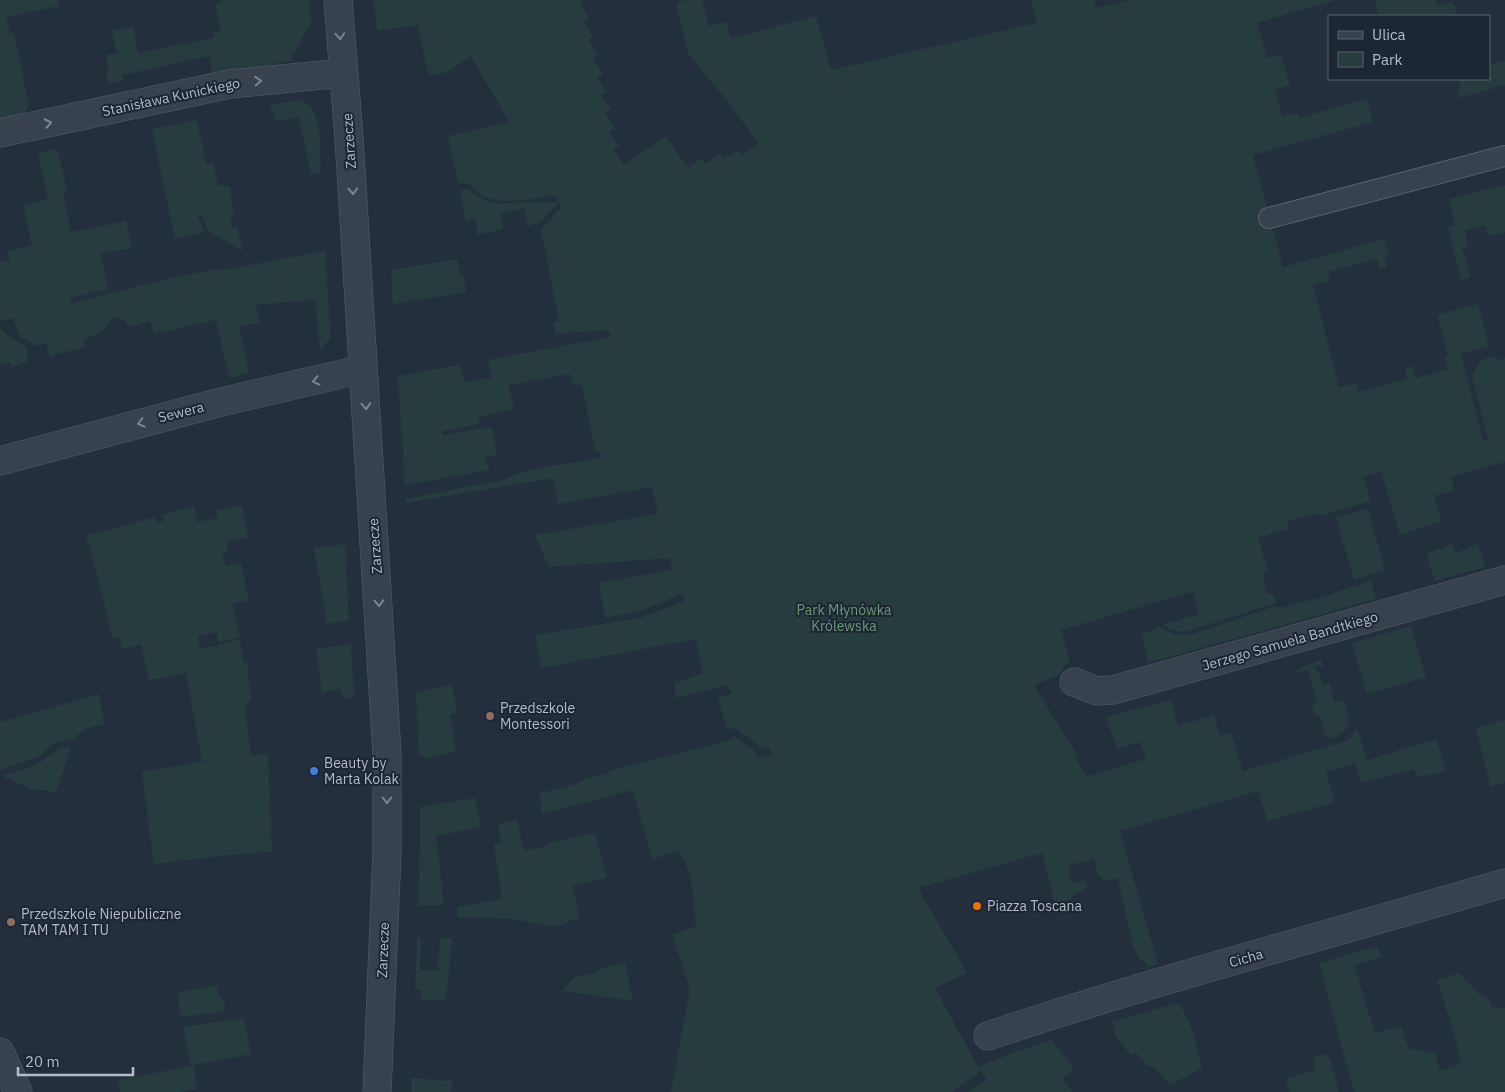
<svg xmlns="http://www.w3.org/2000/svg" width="1505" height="1092" font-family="'IBM Plex Sans',sans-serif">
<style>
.green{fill:#263c3f}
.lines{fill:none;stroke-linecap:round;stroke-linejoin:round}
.service-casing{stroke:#565f6c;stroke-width:22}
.minor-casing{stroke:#565f6c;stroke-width:29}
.service{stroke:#38414e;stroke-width:20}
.minor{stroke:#38414e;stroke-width:28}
.oneway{stroke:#7c8592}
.education-dot{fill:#8d6e63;stroke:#1d2633;stroke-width:2}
.shop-dot{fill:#3f7fe0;stroke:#1d2633;stroke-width:2}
.food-dot{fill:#e8710a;stroke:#1d2633;stroke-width:2}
.labels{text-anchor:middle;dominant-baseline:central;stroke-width:4;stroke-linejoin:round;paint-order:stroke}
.street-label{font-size:14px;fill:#b4bcc9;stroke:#1d2633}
.park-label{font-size:14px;fill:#6b9a76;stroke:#1d2633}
.poi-label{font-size:14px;fill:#b4bcc9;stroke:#1d2633;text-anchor:start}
</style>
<rect width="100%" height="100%" fill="#242f3e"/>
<path class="green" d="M0 0H58L59 6 6 17 10 33 14 32 29 106 22 116 0 121Z
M222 0H310L311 22 295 52 292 53 293 60 215 76 212 71 209 56 123 75V81L108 84 106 71H109L106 55 117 53 112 31 133 27 138 53 214 38V32L221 31 215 4 221 3Z
M374 0H584L580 4 589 18 584 22 593 36 588 40 598 54 593 58 603 74 597 78 606 92 601 95 611 109 605 113 615 128 609 132 619 146 613 149 624 165 666 136 688 168 702 158 706 164 720 154 724 159 738 150 742 155 758 144 733 108 688 53 676 3 686 0H702L709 26 726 22 731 38 816 16 831 70 1037 23 1031 0H1094L1096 8 1130 0H1336L1257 23 1267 58 1281 55 1290 85 1275 90 1282 116 1298 113 1299 118 1367 99 1373 122 1253 155 1283 267 1384 239 1389 256 1384 258 1387 267 1380 269 1377 259 1328 272 1330 281 1313 285 1339 387 1356 383 1359 392 1407 379 1405 368 1413 366 1416 378 1448 369 1445 358 1448 356 1437 315 1478 304 1489 346 1461 354 1483 441 1488 440 1472 375 1481 360 1494 356 1496 360 1505 358V462L1451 477 1454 490 1434 496 1442 521 1400 535 1381 471 1363 477 1371 501 1320 516 1318 513 1287 521 1289 529 1258 538 1268 571 1263 573 1265 588 1268 595 1272 593 1276 603 1189 631C1178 633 1173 631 1163 625L1199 614 1193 592 1061 630 1070 662 1066 663 1060 675 1034 685 1078 757 1076 759 1087 776 1146 759 1140 742 1117 749 1106 717 1171 700 1178 726 1214 715 1220 736 1231 733 1243 771 1343 742 1351 737 1355 729 1358 730 1367 760 1436 739 1446 771 1416 777 1414 769 1361 783 1355 763 1326 772 1335 802 1268 821 1258 791 1120 831 1158 964 1147 967 1144 960 1140 961 1132 943 1118 878 1104 881 1101 877 1098 876 1094 858 1068 866 1072 883 1085 880 1088 887 1071 897 1068 905 1056 908 1042 853 918 888 967 973 935 988 978 1067 1017 1051 1052 1040 1074 1069 1062 1079 1073 1092H967L986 1079 981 1071 951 1092H671L690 989 672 935 696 926C694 907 693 863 677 852L652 859 633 790 542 814 540 793 574 785 587 778 608 774 609 771 730 740 734 736C743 745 753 747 759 758L773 754 769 748 761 749 747 735H743L735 728 727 730 718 698 732 693 728 685 676 698 674 684 703 673 696 639 541 668 535 635 640 618 685 601 682 594 638 612 605 618 599 583 672 570 670 558 549 567 535 535 658 514 652 487 558 504 553 478 406 503 405 499 503 480 528 470 601 458 600 451H595L582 385H573L570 374 508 385 514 409 478 417 479 424 442 431 443 435 492 427 497 455 485 457 490 470 405 485 398 376 460 365 465 382 491 378 488 360 611 337 609 330 556 334 553 322 559 321 541 229 561 208 559 202 539 223 528 226 524 208 501 213 503 229 478 235 475 218 466 220 460 191 469 189C495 211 506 201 535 202 544 202 550 203 558 201L555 196C532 198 501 207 480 194 476 191 472 186 468 183L458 184 448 136 509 122 471 56 448 72 429 76 417 25 377 31Z
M1375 0H1436L1438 5 1453 1 1458 16H1379Z
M1505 61V85L1459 98 1457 91 1461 89 1458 79H1489V65Z
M299 100C324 105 320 153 321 173L311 175 299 117 275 121 270 105Z
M197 120 206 163 213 164 218 185 230 186 234 214 230 218 232 227 237 226 243 251 208 231 202 214 198 216 204 232 175 239 152 129Z
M57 149 67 190 63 192 71 232 126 221 132 248 101 254 108 289 70 298 71 304 141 285 216 269 218 271 325 251 331 337 320 351 315 300 256 305 259 323 239 326 249 373 229 378 216 320 154 334 150 321 129 327 125 320 116 317 110 319 103 332 84 339 85 347 50 356 46 343 35 346 19 335 13 318 0 321V262L10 260 7 251 32 246 23 205 48 199 38 154Z
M1505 185V232L1488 236 1485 225 1465 230 1468 246 1462 248 1471 277 1461 280 1448 227 1455 225 1449 199Z
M457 259 460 275 463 274 466 292 393 304 391 270Z
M0 324 2 331 26 347 28 357H26L27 362 11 367 10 363 0 366Z
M194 506 197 522 218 518 216 510 242 506 248 537 227 542 228 550 222 553 226 566 241 563 249 600 232 604 240 638 218 642 217 632 198 636 200 648 218 646 219 644 240 639 243 662 247 661 251 699 245 707 251 755 268 753 272 852 219 856 154 864 142 772 213 760 202 761 186 673 149 680 141 645 122 649 120 638 113 639 97 574 86 536 155 517 156 523 164 521 163 515Z
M1368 509 1385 570 1354 580 1336 518Z
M345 544 349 620 327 624 314 548Z
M1453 544 1455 553 1478 544 1485 567 1435 581 1426 554Z
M1371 581 1376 599 1148 663 1142 634 1160 627C1174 634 1177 637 1193 634L1276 606 1278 608 1334 594 1335 592Z
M1411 626 1426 677 1367 694 1352 643Z
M351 644 354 697 343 699 341 689 322 692 316 649Z
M1321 660 1323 668 1316 665 1314 667 1320 675 1323 685 1330 684 1334 703 1343 700C1350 718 1354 734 1328 738L1325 736 1319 715H1315L1312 704 1317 701 1308 670 1293 674 1302 668Z
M452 685 457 713 450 715 456 748 454 752 428 758 419 755 416 692Z
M99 694 104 724C90 727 82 729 73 740L54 743 38 757 0 770V722Z
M1505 720V782L1491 787 1476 728Z
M71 747 56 792 31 789 2 776 35 766 60 748Z
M475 798 481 827 436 836 444 905 418 906 420 838V807Z
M517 820 524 851 549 846V843L595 833 607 878 573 885 579 918 554 927 513 919 457 917V907L502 899 494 845 501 843 498 824Z
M421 937 420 970H438L440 938H452L446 1001 421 999V990L415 989 417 938Z
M1377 946 1381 957 1354 965 1375 1033 1394 1027 1395 1030 1402 1028 1408 1048 1435 1053 1440 1071 1461 1064 1454 1033 1437 980 1459 973 1480 995 1486 996 1494 1009 1505 1008V1092H1354L1319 963Z
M625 962 633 1001 562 991 576 976 589 975 602 968Z
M217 985 219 996 225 1000 224 1012 181 1017 177 993Z
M1178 1003C1193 1022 1196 1046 1202 1068L1170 1085 1152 1065 1149 1067 1136 1053 1131 1056 1116 1036 1112 1022Z
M244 1018 251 1054 194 1065 197 1089 180 1092H120L118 1080 191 1066 183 1027Z
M1325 1054 1330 1058 1339 1092H1289L1286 1079 1315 1070 1313 1057Z
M411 1078 452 1081 451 1092H411Z"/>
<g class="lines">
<defs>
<path id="service" d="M1269 218 1505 156"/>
<path id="minor" d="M338 0 349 138 387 754V851L377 1092
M0 133 230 84 343 73
M0 461 221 402 363 369
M1074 682 1097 691 1113 690 1505 580
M988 1036C1158 979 1333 934 1505 883
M0 1052 18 1092"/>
</defs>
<use href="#service" class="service-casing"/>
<use href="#minor" class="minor-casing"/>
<use href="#service" class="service"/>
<use href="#minor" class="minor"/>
</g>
<defs><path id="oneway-chevron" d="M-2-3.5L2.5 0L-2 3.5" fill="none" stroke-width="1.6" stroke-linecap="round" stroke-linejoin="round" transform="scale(1.25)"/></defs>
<g class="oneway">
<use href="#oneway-chevron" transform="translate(340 36) rotate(86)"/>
<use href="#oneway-chevron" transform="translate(258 81) rotate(-3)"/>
<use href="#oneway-chevron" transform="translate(48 123) rotate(-12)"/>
<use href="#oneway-chevron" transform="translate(353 191) rotate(87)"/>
<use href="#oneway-chevron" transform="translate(316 381) rotate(167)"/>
<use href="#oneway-chevron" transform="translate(366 406) rotate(86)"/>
<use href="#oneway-chevron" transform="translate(141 423) rotate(166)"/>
<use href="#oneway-chevron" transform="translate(379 603) rotate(87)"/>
<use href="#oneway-chevron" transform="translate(387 800) rotate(90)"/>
</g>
<g class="education-dot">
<circle cx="490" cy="716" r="5"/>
<circle cx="11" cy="922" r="5"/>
</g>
<circle class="shop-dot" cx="314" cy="771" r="5"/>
<circle class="food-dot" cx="977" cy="906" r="5"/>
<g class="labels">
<g class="street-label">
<text transform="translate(171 97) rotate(-12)">Stanisława Kunickiego</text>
<text transform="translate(349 141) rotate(-94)">Zarzecze</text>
<text transform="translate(181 412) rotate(-14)">Sewera</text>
<text transform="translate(375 546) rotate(-94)">Zarzecze</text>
<text transform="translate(1290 641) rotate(-16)">Jerzego Samuela Bandtkiego</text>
<text transform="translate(383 950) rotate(-88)">Zarzecze</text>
<text transform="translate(1246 958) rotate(-16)">Cicha</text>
</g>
<g class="park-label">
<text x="844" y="610">Park Młynówka<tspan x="844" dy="16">Królewska</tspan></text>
</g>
<g class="poi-label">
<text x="500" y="708">Przedszkole<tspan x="500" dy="16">Montessori</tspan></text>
<text x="324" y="763">Beauty by<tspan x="324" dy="16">Marta Kolak</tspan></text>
<text x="987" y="906">Piazza Toscana</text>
<text x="21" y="914">Przedszkole Niepubliczne<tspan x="21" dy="16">TAM TAM I TU</tspan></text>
</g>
</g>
<rect x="1328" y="15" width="162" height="65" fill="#1d2633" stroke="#59626f"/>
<rect x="1338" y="31" width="25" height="8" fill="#38414e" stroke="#59626f"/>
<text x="1372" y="40" font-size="15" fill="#b4bcc9">Ulica</text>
<rect x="1338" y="52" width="25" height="15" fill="#263c3f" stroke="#59626f"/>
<text x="1372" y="65" font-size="15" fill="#b4bcc9">Park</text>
<path d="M18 1067v8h115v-8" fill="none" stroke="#b4bcc9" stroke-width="2.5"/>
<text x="25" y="1067" font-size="15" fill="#b4bcc9" stroke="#1d2633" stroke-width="4" paint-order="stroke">20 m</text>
</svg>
